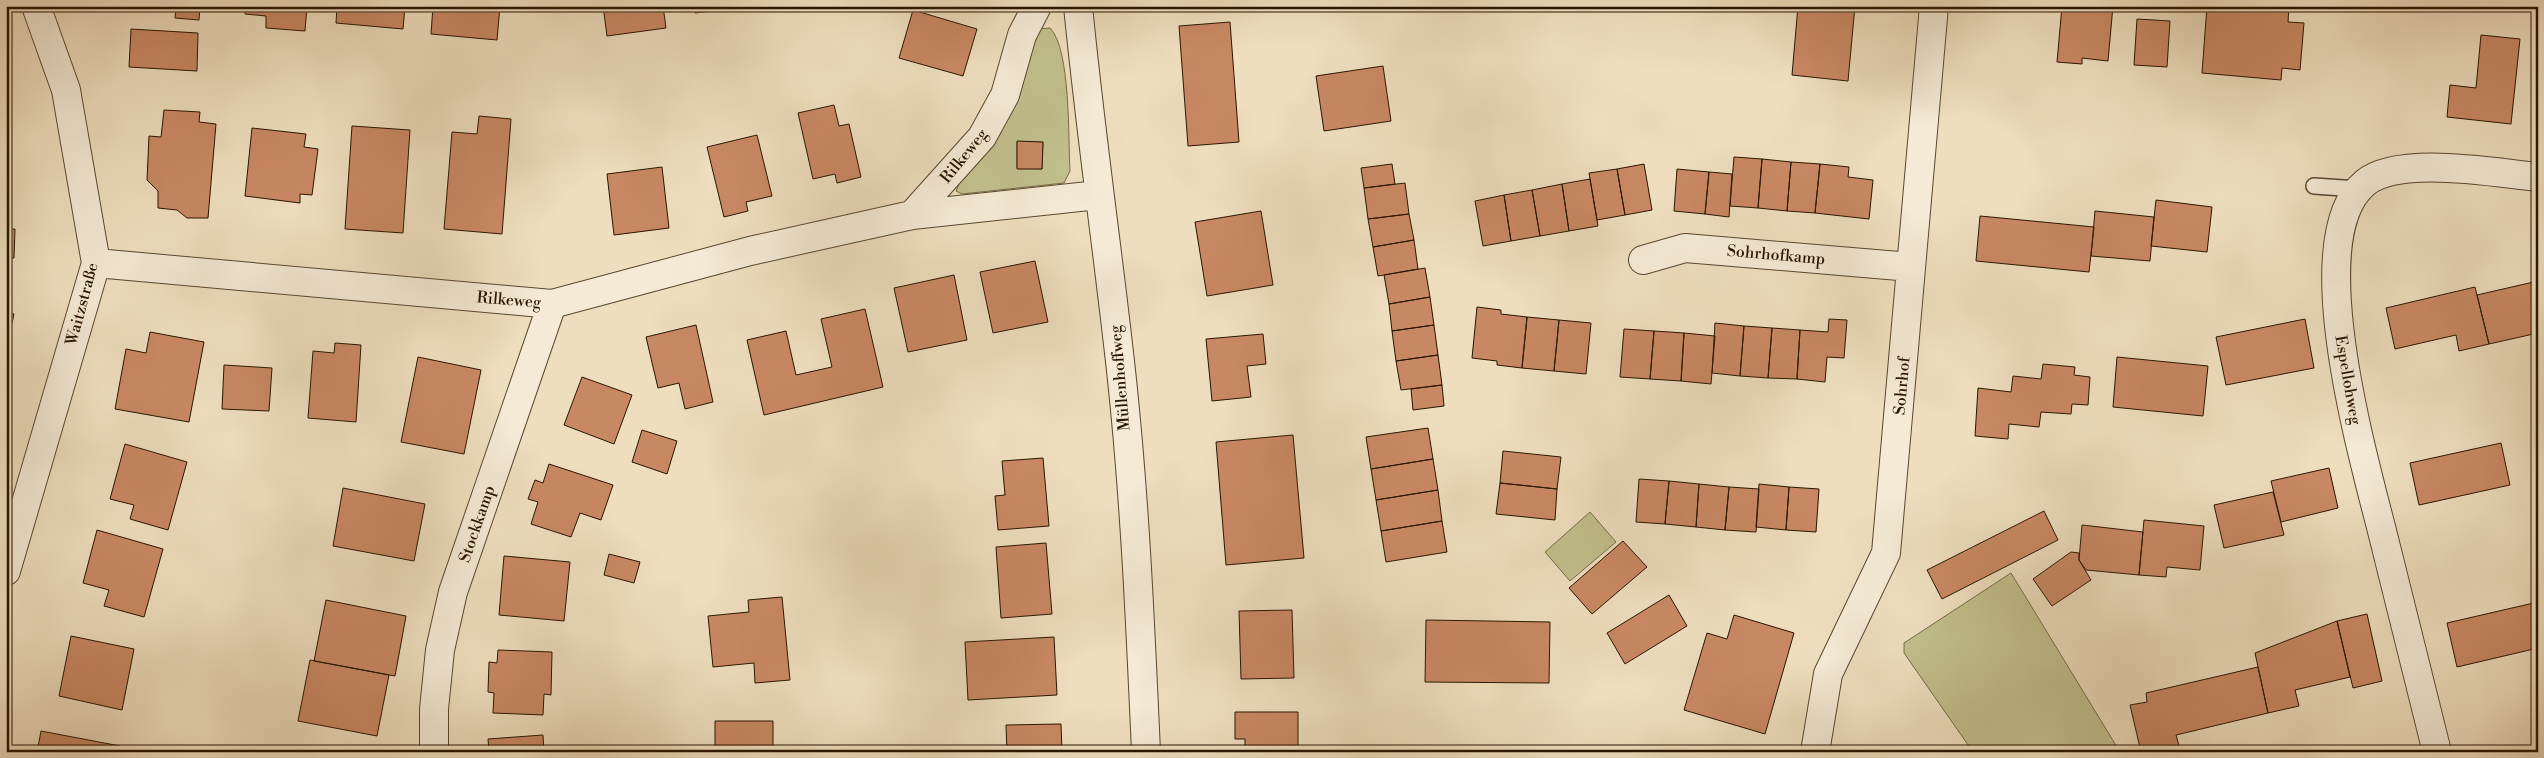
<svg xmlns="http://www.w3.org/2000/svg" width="2544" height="758" font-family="'Libre Bodoni',serif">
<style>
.green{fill:#c1bf8c;stroke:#746a46;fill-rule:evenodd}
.building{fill:#c98864;stroke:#281500}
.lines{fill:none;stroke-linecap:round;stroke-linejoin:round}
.lane-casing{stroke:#5a4730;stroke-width:18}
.street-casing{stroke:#5a4730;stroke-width:30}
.lane{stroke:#f4ead5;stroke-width:15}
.street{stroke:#f4ead5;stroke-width:28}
.labels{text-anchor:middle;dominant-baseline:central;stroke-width:4;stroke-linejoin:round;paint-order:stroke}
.street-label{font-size:16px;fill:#281500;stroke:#f4ead5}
</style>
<rect width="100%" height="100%" fill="#eedebe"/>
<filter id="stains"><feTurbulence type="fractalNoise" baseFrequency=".004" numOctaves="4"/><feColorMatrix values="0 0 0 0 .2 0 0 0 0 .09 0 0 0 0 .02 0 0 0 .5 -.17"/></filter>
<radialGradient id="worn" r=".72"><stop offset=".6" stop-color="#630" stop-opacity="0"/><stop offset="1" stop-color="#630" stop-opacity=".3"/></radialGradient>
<path class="green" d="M1050 28C1071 49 1068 139 1070 171L1064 183 962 194 956 191 959 184 993 142 1037 29ZM1017 142H1043L1042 169 1017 168Z
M1590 512 1616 542 1570 581 1545 552Z
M2011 573 2120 752H1973L1904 653V643Z"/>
<path class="building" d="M155 6H200L199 20 175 18 176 8Z
M246 6H307L305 31 266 28V16L245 14Z
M337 6H405L403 29 336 23Z
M433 6H500L497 40 431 34Z
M603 6H663L666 28 607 36Z
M694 6H753L695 13Z
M1798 6H1855L1848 81 1792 75Z
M2062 6H2113L2108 61 2082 58V64L2057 62Z
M2207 6H2289L2288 22 2304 23 2300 70 2282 68 2281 80 2202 73Z
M913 10 977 29 963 76 899 58Z
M2137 19 2170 21 2167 67 2134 65Z
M1230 22 1239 142 1188 146 1179 26Z
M131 29 198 33 197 71 129 67Z
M2481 35 2520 39 2511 124 2447 117 2450 85 2476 88Z
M1383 66 1391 121 1324 131 1316 76Z
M2538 98V132H2534Z
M834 105 839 126 849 124 861 177 837 183 835 174 813 179 798 113Z
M164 110 200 112 199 122 216 124 208 218H187L177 210 158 208V191L147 180 149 136 161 137Z
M479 116 511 119 502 234 444 229 452 132 477 134Z
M352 126 410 130 403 233 345 229Z
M252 128 306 134 304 147 318 149 312 195 300 194V203L245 196Z
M757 135 772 196 746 202 748 211 724 217 707 147Z
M1017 141 1043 142 1042 169H1017Z
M1734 157 1762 159 1758 208 1730 206Z
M1762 159 1791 162 1787 211 1758 208Z
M1791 162 1820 164 1815 213 1787 211Z
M1392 164 1395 184 1364 188 1361 168Z
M1644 164 1652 210 1625 215 1617 169Z
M1820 164 1849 167 1848 177 1873 180 1869 219 1815 213Z
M662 167 669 228 614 235 607 174Z
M1617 169 1625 215 1597 220 1589 173Z
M1677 169 1709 172 1705 214 1674 211Z
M1709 172 1732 174 1729 217 1705 214Z
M1590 179 1598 226 1569 231 1562 184Z
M1405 183 1409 214 1368 219 1364 188Z
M1562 184 1569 231 1540 236 1532 190Z
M1532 190 1540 236 1511 241 1504 195Z
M1504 195 1511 241 1483 246 1475 201Z
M2156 200 2212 207 2207 252 2151 246Z
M1261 211 1273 285 1207 296 1195 222Z
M2095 211 2154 217 2150 261 2091 256Z
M1409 214 1414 240 1373 247 1368 219Z
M1980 216 2094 227 2089 272 1976 261Z
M6 229H15L14 258H6Z
M1414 240 1418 269 1378 276 1373 247Z
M1035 261 1048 322 993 333 980 272Z
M1425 268 1430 297 1389 304 1384 275Z
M954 275 967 340 908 352 894 288Z
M2538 281V333L2489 344 2477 295Z
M2475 287 2489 344 2459 351 2456 335 2395 349 2386 308Z
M1430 297 1434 325 1392 331 1389 304Z
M1477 307 1501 310V314L1527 317 1522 368 1497 365V361L1472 358Z
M865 309 883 387 764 415 747 340 786 331 796 375 832 367 821 319Z
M6 312 14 314 8 341H6Z
M1527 317 1559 320 1554 371 1522 368Z
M1829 319 1847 320 1844 358 1827 357 1825 382 1797 379 1800 330 1828 332Z
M2305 319 2314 368 2226 385 2216 337Z
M1559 320 1591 323 1586 374 1554 371Z
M1715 323 1744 326 1740 376 1712 373Z
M696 325 713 402 685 409 679 383 658 388 646 337Z
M1434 325 1438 355 1396 361 1392 331Z
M1744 326 1772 328 1768 378 1740 376Z
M1772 328 1800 330 1797 379 1768 378Z
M1624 329 1654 331 1650 379 1620 377Z
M1654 331 1684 333 1681 381 1650 379Z
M150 332 204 342 189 422 115 409 126 349 146 353Z
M1684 333 1715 336 1711 384 1681 381Z
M1263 334 1266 364 1247 366 1251 397 1212 401 1206 339Z
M335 343 361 345 356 422 308 418 313 351 334 353Z
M1438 355 1442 385 1401 390 1396 361Z
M418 357 481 370 464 454 401 442Z
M2117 357 2208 366 2203 416 2113 407Z
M2043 364 2075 367 2074 375 2090 377 2088 405 2072 404 2071 414 2041 412 2039 427 2009 424 2008 439 1975 436 1978 388 2011 392 2013 376 2041 379Z
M224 365 272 368 269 411 222 409Z
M582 377 632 395 614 444 564 425Z
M1442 385 1444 406 1413 410 1411 389Z
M1428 428 1433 459 1371 469 1366 437Z
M642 430 677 441 667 474 632 462Z
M1293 435 1304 558 1226 565 1216 442Z
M2501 443 2510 485 2419 505 2410 463Z
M125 444 187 462 168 530 130 519 134 505 110 499Z
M1503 451 1561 457 1557 489 1500 483Z
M1043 458 1049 526 998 530 995 496 1005 495 1002 461Z
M1433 459 1438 490 1376 500 1371 469Z
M549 464 613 485 601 520 580 513 571 537 531 524 538 502 528 499 535 480 543 483Z
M2329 468 2338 508 2281 522 2271 481Z
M1639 479 1669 481 1665 524 1636 522Z
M1669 481 1699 484 1696 527 1665 524Z
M1500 483 1557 489 1555 520 1496 514Z
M1699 484 1729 487 1725 530 1696 527Z
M1759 484 1789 487 1786 530 1756 527Z
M1729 487 1759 489 1756 532 1725 530Z
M1789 487 1819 489 1816 532 1786 530Z
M343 488 425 504 414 561 333 546Z
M1438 490 1442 521 1381 531 1376 500Z
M2273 492 2284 535 2224 548 2214 505Z
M2044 511 2058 540 1942 599 1927 570Z
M2144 520 2204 526 2200 570 2167 567 2166 577 2139 575Z
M1442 521 1447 552 1386 562 1381 531Z
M2082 525 2143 532 2139 575 2086 570 2079 560Z
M97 530 163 549 144 617 104 606 109 590 83 583Z
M1623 541 1647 567 1592 614 1569 588Z
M1046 543 1052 614 1001 618 996 547Z
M2071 552 2079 553V560L2091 580 2052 606 2033 579Z
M609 554 640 562 634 583 604 575Z
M504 556 570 562 564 621 499 615Z
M1669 595 1687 626 1625 664 1607 633Z
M782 597 790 680 755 683 754 663 713 667 708 616 749 612 748 600Z
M326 600 406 616 395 676 314 661Z
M2538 602V648L2457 667 2447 623Z
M1292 610 1294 678 1241 679 1239 611Z
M2367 614 2382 681 2353 688 2337 621Z
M1734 615 1794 633 1765 734 1684 710 1707 633 1727 639Z
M1426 620 1550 622 1549 683 1425 682Z
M2337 621 2350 677 2295 690 2299 706 2268 713 2255 653Z
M71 636 134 649 122 710 59 696Z
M1054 637 1057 695 968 700 965 642Z
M498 650 552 652 551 695 544 694 543 715 493 713 494 693 488 692 489 662 497 663Z
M310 660 389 675 377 736 298 721Z
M2258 667 2268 713 2176 735 2179 746 2152 752H2141L2130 705 2147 702 2146 693Z
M1235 712H1298V752H1245V739H1235Z
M715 721H773V752H715Z
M1061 724 1062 752H1007L1006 725Z
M41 731 120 746 119 752H37Z
M543 735 544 752H489L488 739Z"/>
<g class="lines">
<defs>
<path id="lane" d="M2314 186 2358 189"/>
<path id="street" d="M1078 6C1089 119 1105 231 1118 344 1134 479 1140 616 1146 752
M912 215 982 137 1005 95 1022 35 1037 6
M1643 260 1685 248 1911 267
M96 263 552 304 750 251 912 215 1098 195
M6 571 96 263 66 90 36 6
M434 752V709L440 650 453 592 552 304
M1815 752 1828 674 1886 553 1934 6
M2437 752C2420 684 2403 615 2386 547 2368 472 2297 239 2365 183 2399 155 2495 173 2538 177"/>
</defs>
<use href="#lane" class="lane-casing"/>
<use href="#street" class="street-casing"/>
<use href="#lane" class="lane"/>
<use href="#street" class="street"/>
</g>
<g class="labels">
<g class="street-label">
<text transform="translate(964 156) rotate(-51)">Rilkeweg</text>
<text transform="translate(1776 255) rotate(5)">Sohrhofkamp</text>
<text transform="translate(509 300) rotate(5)">Rilkeweg</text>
<text transform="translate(82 304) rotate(-75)">Waitzstraße</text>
<text transform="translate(1120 378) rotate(-95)">Müllenhoffweg</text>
<text transform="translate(2348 380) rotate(80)">Espellohweg</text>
<text transform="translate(1902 386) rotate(-85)">Sohrhof</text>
<text transform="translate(477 524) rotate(-71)">Stockkamp</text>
</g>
</g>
<rect width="2544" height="758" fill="none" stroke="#eedebe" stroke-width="25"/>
<rect x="8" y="8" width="2529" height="743" fill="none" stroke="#281500" stroke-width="2.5"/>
<rect x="12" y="12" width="2519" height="733" fill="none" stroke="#281500"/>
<rect width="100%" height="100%" filter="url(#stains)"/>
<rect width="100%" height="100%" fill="url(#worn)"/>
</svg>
